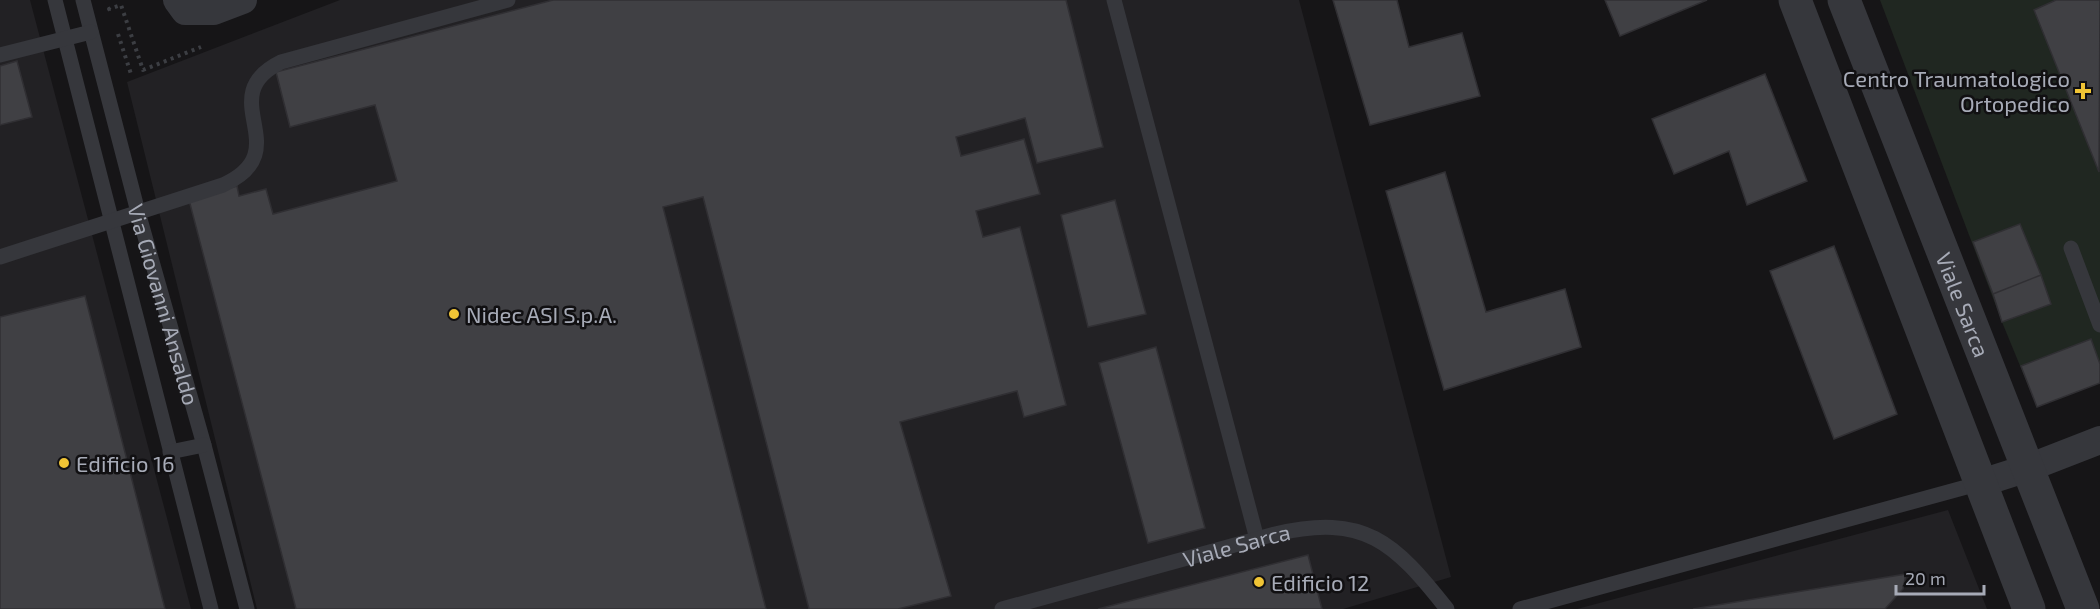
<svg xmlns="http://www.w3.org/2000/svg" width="2100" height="609" font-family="'Exo 2',sans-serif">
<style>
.built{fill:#222124}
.green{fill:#202721}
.building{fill:#404044;stroke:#302f33;stroke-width:1.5}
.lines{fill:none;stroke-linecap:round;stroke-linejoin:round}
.path{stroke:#3c3e43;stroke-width:4;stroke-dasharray:3 4.5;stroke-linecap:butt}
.service{stroke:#36373c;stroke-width:15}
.minor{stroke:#36373c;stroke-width:28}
.tertiary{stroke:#36373c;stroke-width:33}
.poi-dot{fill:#f0c435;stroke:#111012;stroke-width:2}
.labels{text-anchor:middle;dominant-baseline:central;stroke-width:5;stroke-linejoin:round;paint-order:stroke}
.poi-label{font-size:22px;fill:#a7abb7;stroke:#111012;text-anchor:start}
.street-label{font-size:22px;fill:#a7abb7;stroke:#111012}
</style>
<rect width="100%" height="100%" fill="#161517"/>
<path class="built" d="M0 0H30L191 609H0Z
M340 0H1299L1451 577 1343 609H257L127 82Z
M1948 510 1987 609H1577Z"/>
<path class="green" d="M1880 0H2100V383L2037 407 2002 322Z"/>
<path class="building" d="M553 0H1066L1103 147 1037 163 1025 118 956 137 961 156 1024 139 1040 194 976 211 983 237 1020 227 1066 405 1024 417 1017 391 900 422 951 596 898 609H809L703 197 663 207 766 609H296L189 200 237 186 239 196 266 189 273 214 397 181 375 105 290 127 276 72Z
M1333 0H1397L1409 47 1462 33 1480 96 1370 125Z
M1605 0H1707L1620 36Z
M2056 0H2100L2099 172 2034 10Z
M17 61 32 117 0 125V66Z
M1765 74 1807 181 1747 205 1729 151 1674 174 1652 119Z
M1445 172 1486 312 1565 289 1581 347 1444 390 1386 191Z
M1115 200 1146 314 1088 327 1061 215Z
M2020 224 2041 275 1993 294 1973 242Z
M1834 246 1897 414 1834 439 1770 271Z
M2041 275 2051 304 2002 322 1993 294Z
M85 296 165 609H0V317Z
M2091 339 2100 364V383L2037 407 2021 366Z
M1156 347 1205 528 1148 543 1099 363Z
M1308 555 1322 609H1098Z
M1906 574 1903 589 1885 609H1693Z"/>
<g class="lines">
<path class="path" d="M110 10 109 9 121 5 143 70 201 47
M118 34 131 74"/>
<g class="service">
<path d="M55 0 211 609"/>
<path id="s1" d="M83 0 138 212 204 445 247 609"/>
<path d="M1114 0 1257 539"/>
<path d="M0 55 91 32"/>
<path d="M2071 248 2100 325"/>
<path d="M0 257 223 185C300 150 210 97 281 62L508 0"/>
<path d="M170 452 204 445"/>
<path id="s2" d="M1002 609 1275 534C1365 513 1394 542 1447 609"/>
<path d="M1520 609 1981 483"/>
</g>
<path class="minor" d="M177 0 185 11H214L243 0
M1981 483 2028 468 2100 440"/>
<g class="tertiary">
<path d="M1795 0 2029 609"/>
<path id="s3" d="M1844 0 2083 609"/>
</g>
</g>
<g class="poi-dot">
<path d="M2080 82h6v6h6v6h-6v6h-6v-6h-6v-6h6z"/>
<circle cx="454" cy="314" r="6"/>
<circle cx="64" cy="463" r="6"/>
<circle cx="1259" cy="582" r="6"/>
</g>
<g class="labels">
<g class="poi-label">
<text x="2070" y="78" text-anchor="end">Centro Traumatologico<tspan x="2070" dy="25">Ortopedico</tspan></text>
<text x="466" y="314">Nidec ASI S.p.A.</text>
<text x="76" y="463">Edificio 16</text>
<text x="1271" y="582">Edificio 12</text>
</g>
<g class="street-label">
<text stroke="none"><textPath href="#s3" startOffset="327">Viale Sarca</textPath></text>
<text stroke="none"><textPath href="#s1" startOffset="315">Via Giovanni Ansaldo</textPath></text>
<text stroke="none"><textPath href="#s2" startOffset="243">Viale Sarca</textPath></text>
</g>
</g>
<path d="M1896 585v9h88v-9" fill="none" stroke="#a7abb7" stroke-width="3"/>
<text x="1905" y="585" font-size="18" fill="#a7abb7" stroke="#111012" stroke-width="4.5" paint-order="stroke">20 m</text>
</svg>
